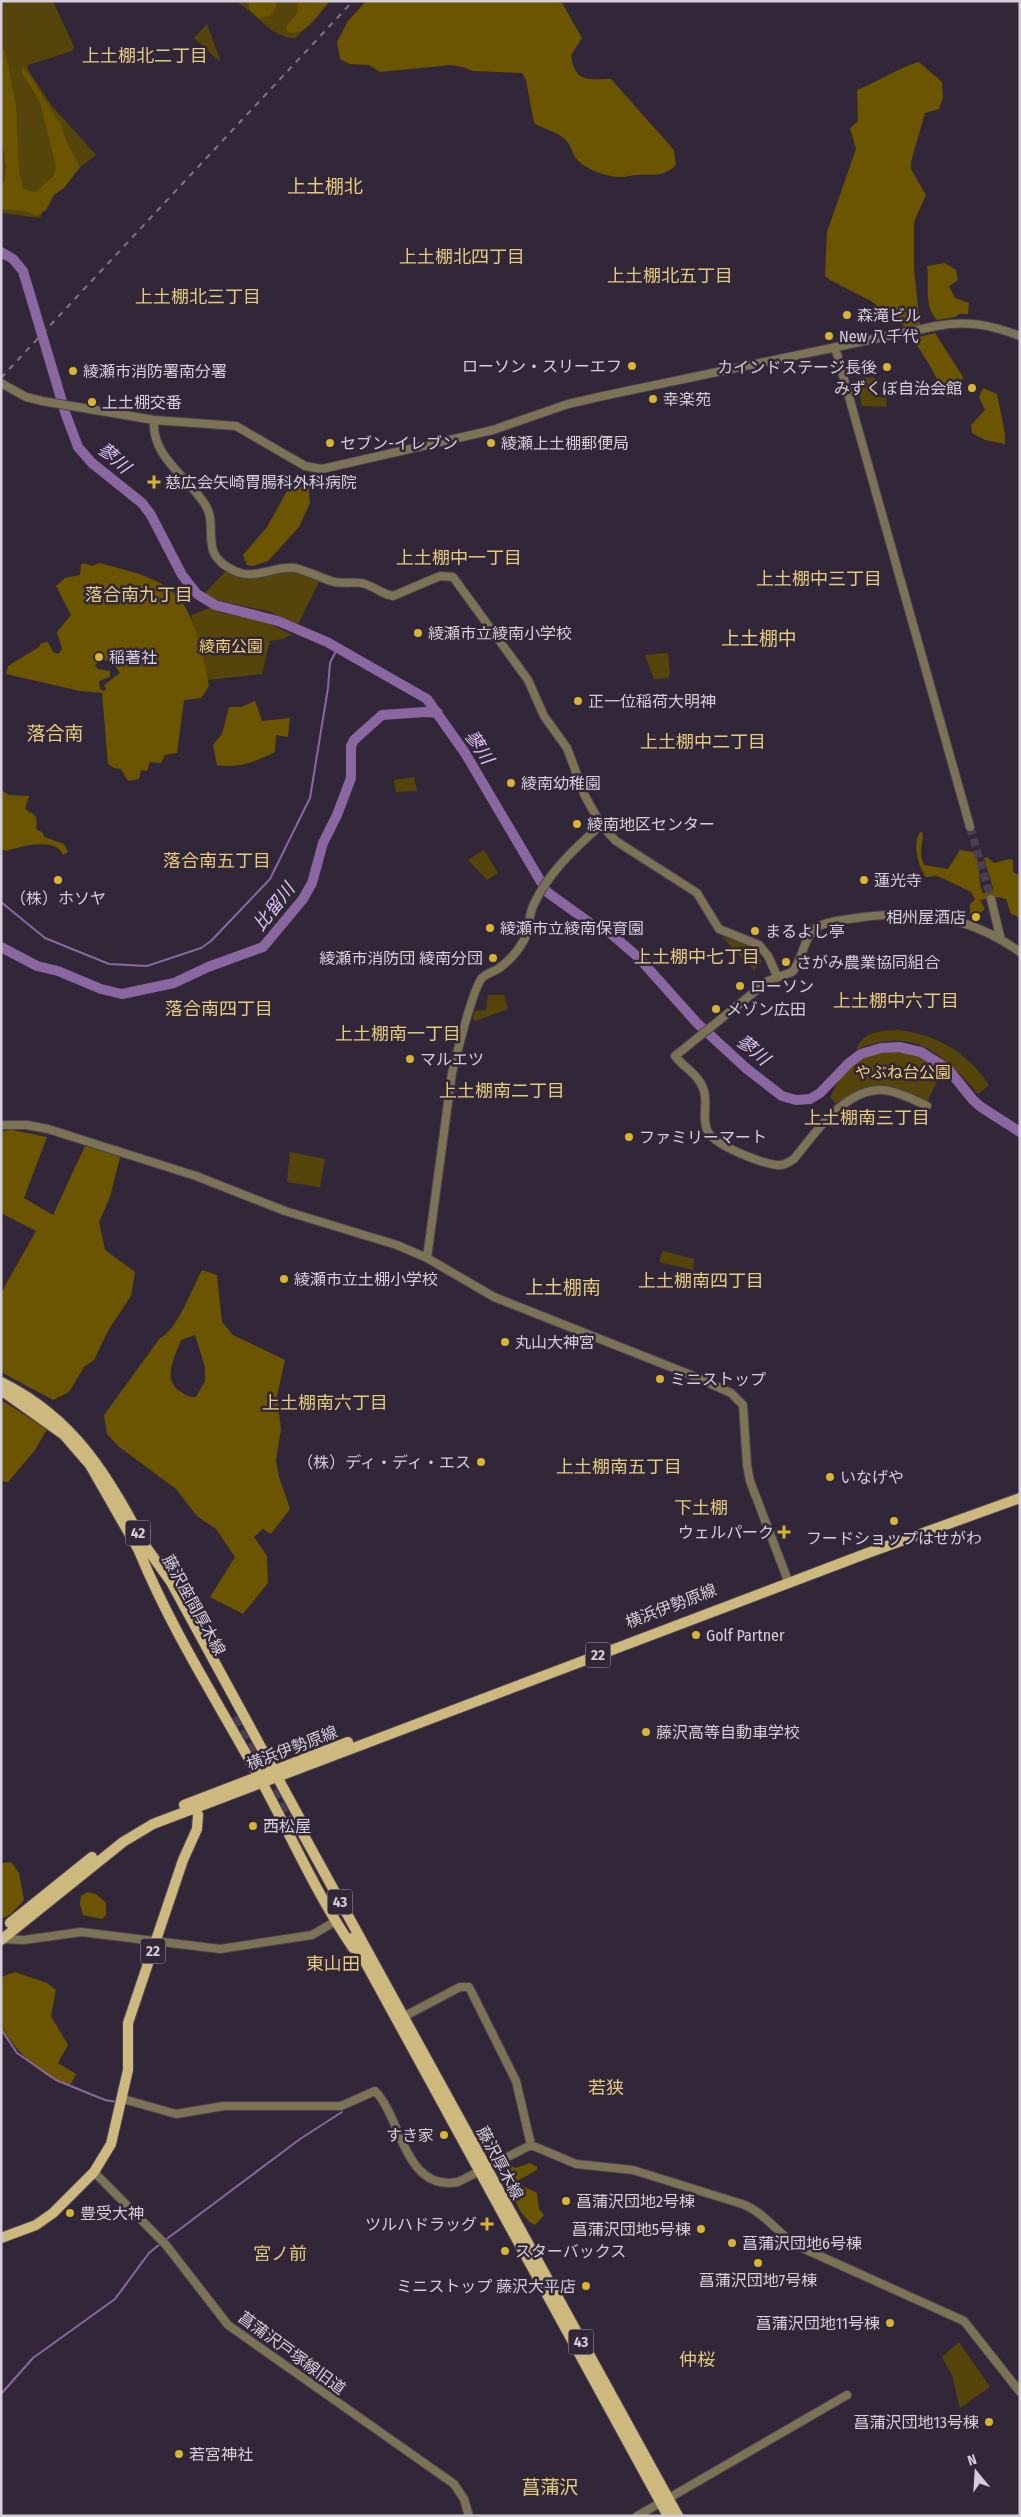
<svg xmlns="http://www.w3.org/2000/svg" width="1021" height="2517" font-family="'Fira Sans Condensed','Noto Sans JP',sans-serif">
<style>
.green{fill:#55450b}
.forest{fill:#6b5500;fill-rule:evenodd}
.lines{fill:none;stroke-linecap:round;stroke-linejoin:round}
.stream{stroke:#8a67a0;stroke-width:2}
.river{stroke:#8a67a0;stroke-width:10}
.minor-tunnel{stroke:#4a4051;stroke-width:8;stroke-dasharray:8 4;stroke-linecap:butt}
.major-tunnel{stroke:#4a4051;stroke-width:10;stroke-dasharray:10 5;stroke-linecap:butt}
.minor-casing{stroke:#4c4253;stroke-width:10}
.major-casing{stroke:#4c4253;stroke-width:12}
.minor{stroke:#7c7357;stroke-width:8}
.major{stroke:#cdb97e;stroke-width:10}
.rail{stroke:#7f7585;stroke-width:2;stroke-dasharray:6 6;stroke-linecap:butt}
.poi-dot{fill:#d9b434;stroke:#322739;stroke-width:2}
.labels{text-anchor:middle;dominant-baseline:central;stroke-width:5;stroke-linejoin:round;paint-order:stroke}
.shield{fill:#322739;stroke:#a49caa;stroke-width:1}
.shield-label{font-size:15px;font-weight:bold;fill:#d5ceda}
.poi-label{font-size:16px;fill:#d5ceda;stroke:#322739;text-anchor:start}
.park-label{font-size:16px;fill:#f2d26d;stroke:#322739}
.street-label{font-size:16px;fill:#d5ceda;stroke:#322739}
.neighbourhood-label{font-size:18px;fill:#e3ca7d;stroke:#322739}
.water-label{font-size:18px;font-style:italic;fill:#e3c5f7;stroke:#322739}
.quarter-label{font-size:19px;fill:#e3ca7d;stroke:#322739}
</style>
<rect width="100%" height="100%" fill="#322739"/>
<path class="green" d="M1 1H53L74 47 72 51 28 65V70L52 106 96 155C73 172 50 189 40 218L1 213Z
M236 1H330L296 38C275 41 253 11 236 1Z
M207 24 220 60 219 61 194 38Z
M874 377 878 397 886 398 887 407 862 406 856 378Z
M226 571C254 584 258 575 285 573 297 572 308 577 319 582L298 624 270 612 209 598 204 594Z
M210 608 223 613 264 621 292 635 282 639 270 641 262 674 207 680 191 615Z
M668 653 670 674 668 678 654 679 645 655Z
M414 777 417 791 396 792 394 780Z
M484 850 498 873 487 880 468 860Z
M722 937 748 945 762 961 754 970Z
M488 995H504L508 1009 475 1021 473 1018 475 1011 486 1010Z
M898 1030C938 1035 967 1052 989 1085L978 1094C943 1053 912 1025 856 1050 863 1031 881 1031 898 1030Z
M893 1050C912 1052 931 1056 940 1075L927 1102 877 1088 838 1106 830 1097C836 1088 839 1076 846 1069 856 1058 878 1052 893 1050Z
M290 1152 325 1159 320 1187 287 1182Z
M663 1251 694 1259 693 1270 659 1262Z
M959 2342 990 2387 960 2408 952 2375 942 2357Z"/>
<path class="forest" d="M249 1H276V7L270 16 259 18 249 9Z
M298 1H330C319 13 305 38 288 32L286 27 297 13Z
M366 1H561L582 38 571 55C575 83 587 79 611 79L674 150 676 165C663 178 653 174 637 175 632 175 626 177 621 177 607 177 581 169 574 155 570 147 570 142 561 136 553 131 542 128 534 123L526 80 522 73 473 71 463 67 451 65 380 72 369 65 350 64 340 59 337 42 348 21Z
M1 49 5 51 16 106 19 169 23 189 36 192 53 176 56 167 40 102 22 73V67L28 73 61 125 66 140 80 167 64 188 54 195 46 210 36 216 24 211 1 209V184L5 180 6 166 1 135Z
M919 62 942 82 943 97 939 109 925 113 911 162V169L926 195 914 222V269L920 326 908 329 871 301 830 280 825 276 827 232 856 149 850 128 858 121 857 90C878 82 897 68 919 62Z
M945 263 956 270 958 280 949 286 955 298 969 303 968 314H959L955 317 937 320C923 306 930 284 927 266Z
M935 333 963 377 959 390 947 398 929 364 914 341 915 338Z
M983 388 997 394 1005 434V444L985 440 972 433 971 425 985 410 979 397Z
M296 475 308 483 310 503 299 527 268 561 253 566 247 565 243 555 267 527Z
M84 563 92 566 100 563C120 569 143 573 162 584 195 602 202 652 209 686L201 698 184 700 177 753 165 755 161 763 150 762 147 771 141 770 139 779 128 781 121 769 114 768 108 764 102 693 80 691 6 674 8 666 39 647 41 643 48 642 53 652 58 654 62 649 57 632 71 615 56 586 65 578 80 575 81 565ZM106 660 112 661 120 673 104 685 106 689 104 691 100 689 99 681 110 677V671L98 669 95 666 98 662Z
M255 701 262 721 290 718 288 737 276 735 275 752C256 761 239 769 217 765L213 745 222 734 229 707H241Z
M1 790 9 795 29 796 25 809C36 815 38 817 36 829L43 833 44 837 64 844 68 852 63 855C57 836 18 847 6 851L1 849Z
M920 832 923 833C923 845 918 853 924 865L948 869 960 850 973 852C984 865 976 880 983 893L991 892 993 888 984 858 987 857 994 863 1010 859 1013 860V872L1020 875V918L1011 914 1006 899 999 897 980 900 985 909 979 914 975 912 970 916V905L975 899 971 892 938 876 926 877C918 866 912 844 920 832Z
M12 1130 47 1137 24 1198 53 1215 85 1146 120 1157 110 1197 99 1222 105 1250 135 1272 131 1296 109 1329 94 1360 84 1367 69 1392 53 1400 1 1372V1293L36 1231 1 1213V1131Z
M202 1270 217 1275 222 1322 233 1335 285 1360 277 1396 281 1429 276 1461 279 1477 290 1509 271 1534 263 1529 254 1537 267 1556 268 1583 243 1614 210 1597 235 1557 216 1529 197 1516 176 1489 118 1446 107 1434 104 1415 160 1338C176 1332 193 1287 202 1270ZM195 1335 205 1367V1381L196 1397C189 1397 187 1396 181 1392 161 1380 175 1357 181 1340Z
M1 1400 47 1429 35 1450 8 1482 1 1481Z
M11 1862 19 1873 24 1900 11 1914 1 1919V1863Z
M87 1892 96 1894 106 1903V1915L102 1919 83 1915 80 1904 81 1896Z
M15 1972 47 1983 56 1990 51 2016 68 2045 58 2063 76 2074 71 2084C50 2087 7 2043 1 2024 0 2013 1 1989 1 1977Z
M505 2161 515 2168 530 2163 537 2167V2170L519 2180 521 2185 537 2193 539 2209 544 2215 535 2225C515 2215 514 2188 499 2172V2166Z"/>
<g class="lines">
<path class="stream" d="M1 902 45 938 109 964 147 966 201 948 211 941 270 879 306 806 310 798 328 688 330 663 338 647
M1 2029 17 2053 56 2080 105 2100 117 2102
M164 2241 300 2139 342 2112
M1 2394 33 2358 115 2299 149 2253 160 2244"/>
<path class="river" d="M1 252 13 259 23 271 66 415 78 447 92 463 142 503 151 515 182 575 197 594 215 605 278 621 327 642 427 699 465 753 547 892 597 928 610 933 638 957 697 1023 747 1069 782 1096 796 1100 810 1099 820 1093 849 1063 861 1054 881 1048 899 1047 921 1052 948 1069 973 1100 981 1107 1020 1132
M1 947 37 966 58 971 101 989 122 994 174 983 208 967 263 947 303 899 312 883 323 843 337 815 351 778V746L354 740 382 715 425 712 438 713"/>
<path class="minor-tunnel" d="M970 827 991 899"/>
<path class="major-tunnel" d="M233 1718 258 1765
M272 1791 292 1827"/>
<defs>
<path id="minor" d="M835 347 970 827
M1 383 26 397 42 401 154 420 236 426 305 466 322 469 493 430 568 404 603 396 936 326C967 320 991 325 1020 336
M154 420C151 458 189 477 206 506 219 529 197 554 235 571 255 581 274 565 295 568 308 571 321 578 334 582 344 584 355 581 365 584 375 587 382 594 393 596L440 576 453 577 528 680 544 716 567 748 585 796 601 825 616 841 697 893 719 929 759 945 768 956 777 976
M991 899 1001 940
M927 1106C915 1100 896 1091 883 1090 845 1088 815 1133 794 1159 789 1162 784 1166 777 1165 761 1163 716 1146 708 1132 701 1119 708 1105 704 1091 699 1074 685 1069 675 1056L768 981 792 972C803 960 803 938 816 928 826 921 844 920 856 918 918 909 968 915 1020 952
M1 1125H27L48 1129 196 1176 285 1211 397 1245 427 1258 494 1297 691 1375 731 1393 743 1405 747 1465 750 1481 787 1578
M427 1258 452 1073C456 1057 473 988 482 978 487 973 493 972 498 969 508 962 518 951 524 940 530 929 528 915 534 904 548 873 576 847 601 825
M2 1939 24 1940 81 1932 220 1949 312 1935 336 1921
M403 2017 460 1987H469L516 2081 531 2145
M123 2099 176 2114 224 2106H341L375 2091C402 2118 404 2192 458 2182L531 2145 576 2164 633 2170 742 2204C765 2212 779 2236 800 2247L964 2321 1020 2392
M94 2172 166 2245 228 2325 454 2484 464 2499 469 2516
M669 2498 847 2395
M637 2516 660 2503"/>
<path id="major" d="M1 1382C78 1420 109 1479 148 1551
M1 1390 64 1435 90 1465 142 1556
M146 1547 171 1582 305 1828
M139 1551C171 1629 217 1701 258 1775 290 1833 316 1894 353 1948
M184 1805 348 1742
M297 1823 678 2516
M10 1923 92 1857
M352 1938 668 2516
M1 1940 123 1842 153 1824 865 1554 1020 1498
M1 2238 36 2225 53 2213 94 2172 111 2144 128 2070V2023L183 1860 197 1829 198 1815 193 1802"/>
</defs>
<use href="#minor" class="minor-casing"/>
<use href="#major" class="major-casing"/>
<use href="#minor" class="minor"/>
<use href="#major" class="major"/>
<path class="rail" d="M1 378 353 1"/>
</g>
<g class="poi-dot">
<circle cx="847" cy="315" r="5"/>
<circle cx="829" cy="336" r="5"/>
<circle cx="632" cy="366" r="5"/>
<circle cx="887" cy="367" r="5"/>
<circle cx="73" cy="371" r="5"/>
<circle cx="972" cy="388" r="5"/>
<circle cx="653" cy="399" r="5"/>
<circle cx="92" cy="402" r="5"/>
<circle cx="330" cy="443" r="5"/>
<circle cx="491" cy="443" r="5"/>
<path d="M151.5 474.5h5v5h5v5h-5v5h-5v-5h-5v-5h5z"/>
<circle cx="418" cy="633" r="5"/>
<circle cx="99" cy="657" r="5"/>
<circle cx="578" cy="701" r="5"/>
<circle cx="511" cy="783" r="5"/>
<circle cx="577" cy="824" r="5"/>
<circle cx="58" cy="880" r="5"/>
<circle cx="864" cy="880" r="5"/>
<circle cx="976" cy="917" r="5"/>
<circle cx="490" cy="928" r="5"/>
<circle cx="755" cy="931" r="5"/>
<circle cx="493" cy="958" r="5"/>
<circle cx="786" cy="962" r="5"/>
<circle cx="740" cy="986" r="5"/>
<circle cx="716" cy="1009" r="5"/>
<circle cx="410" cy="1059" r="5"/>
<circle cx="629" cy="1137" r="5"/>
<circle cx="284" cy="1279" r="5"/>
<circle cx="505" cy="1342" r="5"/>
<circle cx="660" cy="1379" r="5"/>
<circle cx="481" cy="1462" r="5"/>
<circle cx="830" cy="1477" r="5"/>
<circle cx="894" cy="1521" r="5"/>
<path d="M781.5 1524.5h5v5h5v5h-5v5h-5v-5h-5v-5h5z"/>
<circle cx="696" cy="1635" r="5"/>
<circle cx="646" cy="1732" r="5"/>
<circle cx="253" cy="1826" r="5"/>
<circle cx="444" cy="2135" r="5"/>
<circle cx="566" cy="2201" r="5"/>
<circle cx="70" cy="2213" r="5"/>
<path d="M484.5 2216.5h5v5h5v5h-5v5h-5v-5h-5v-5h5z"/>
<circle cx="701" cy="2229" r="5"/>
<circle cx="732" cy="2243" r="5"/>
<circle cx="505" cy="2251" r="5"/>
<circle cx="758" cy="2263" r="5"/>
<circle cx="586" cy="2286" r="5"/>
<circle cx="890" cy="2323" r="5"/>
<circle cx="989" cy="2422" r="5"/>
<circle cx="179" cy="2454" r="5"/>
</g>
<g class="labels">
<g class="shield">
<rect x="125.5" y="1520.5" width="25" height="25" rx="4"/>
<rect x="585.5" y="1642.5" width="25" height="25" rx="4"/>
<rect x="327.5" y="1889.5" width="25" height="25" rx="4"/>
<rect x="140.5" y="1938.5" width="25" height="25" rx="4"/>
<rect x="568.5" y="2329.5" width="25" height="25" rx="4"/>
</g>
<g class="shield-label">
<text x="138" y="1533">42</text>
<text x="598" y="1655">22</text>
<text x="340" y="1902">43</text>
<text x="153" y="1951">22</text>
<text x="581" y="2342">43</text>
</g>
<g class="poi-label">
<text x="857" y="315">森滝ビル</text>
<text x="839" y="336">New 八千代</text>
<text x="622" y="366" text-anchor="end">ローソン・スリーエフ</text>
<text x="877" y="367" text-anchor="end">カインドステージ長後</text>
<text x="83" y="371">綾瀬市消防署南分署</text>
<text x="962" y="388" text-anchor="end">みずくぼ自治会館</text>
<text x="663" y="399">幸楽苑</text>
<text x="102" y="402">上土棚交番</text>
<text x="340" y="443">セブン-イレブン</text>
<text x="501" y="443">綾瀬上土棚郵便局</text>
<text x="165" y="482">慈広会矢崎胃腸科外科病院</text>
<text x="428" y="633">綾瀬市立綾南小学校</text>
<text x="109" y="657">稲著社</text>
<text x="588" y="701">正一位稲荷大明神</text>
<text x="521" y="783">綾南幼稚園</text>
<text x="587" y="824">綾南地区センター</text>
<text x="874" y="880">蓮光寺</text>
<text x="58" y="898" text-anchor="middle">（株）ホソヤ</text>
<text x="966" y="917" text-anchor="end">相州屋酒店</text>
<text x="500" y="928">綾瀬市立綾南保育園</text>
<text x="765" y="931">まるよし亭</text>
<text x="483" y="958" text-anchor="end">綾瀬市消防団 綾南分団</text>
<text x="796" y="962">さがみ農業協同組合</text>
<text x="750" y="986">ローソン</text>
<text x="726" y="1009">メゾン広田</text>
<text x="420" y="1059">マルエツ</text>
<text x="639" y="1137">ファミリーマート</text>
<text x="294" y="1279">綾瀬市立土棚小学校</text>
<text x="515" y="1342">丸山大神宮</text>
<text x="670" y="1379">ミニストップ</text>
<text x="471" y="1462" text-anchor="end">（株）ディ・ディ・エス</text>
<text x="840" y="1477">いなげや</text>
<text x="774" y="1532" text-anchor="end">ウェルパーク</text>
<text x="894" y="1538" text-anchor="middle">フードショップはせがわ</text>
<text x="706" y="1635">Golf Partner</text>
<text x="656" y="1732">藤沢高等自動車学校</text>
<text x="263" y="1826">西松屋</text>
<text x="434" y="2135" text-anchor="end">すき家</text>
<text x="576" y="2201">菖蒲沢団地2号棟</text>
<text x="80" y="2213">豊受大神</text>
<text x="477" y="2224" text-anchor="end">ツルハドラッグ</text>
<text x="691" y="2229" text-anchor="end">菖蒲沢団地5号棟</text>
<text x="742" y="2243">菖蒲沢団地6号棟</text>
<text x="515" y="2251">スターバックス</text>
<text x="758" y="2280" text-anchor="middle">菖蒲沢団地7号棟</text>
<text x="576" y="2286" text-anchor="end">ミニストップ 藤沢大平店</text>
<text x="880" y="2323" text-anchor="end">菖蒲沢団地11号棟</text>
<text x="979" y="2422" text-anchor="end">菖蒲沢団地13号棟</text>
<text x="189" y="2454">若宮神社</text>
</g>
<g class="park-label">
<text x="231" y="646">綾南公園</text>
<text x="903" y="1072">やぶね台公園</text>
</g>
<g class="street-label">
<text transform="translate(194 1605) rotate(61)">藤沢座間厚木線</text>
<text transform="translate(671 1606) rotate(-21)">横浜伊勢原線</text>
<text transform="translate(292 1748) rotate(-21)">横浜伊勢原線</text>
<text transform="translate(500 2163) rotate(62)">藤沢厚木線</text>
<text transform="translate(292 2353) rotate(36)">菖蒲沢戸塚線旧道</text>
</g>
<g class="neighbourhood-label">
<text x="145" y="56">上土棚北二丁目</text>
<text x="462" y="257">上土棚北四丁目</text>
<text x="670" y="276">上土棚北五丁目</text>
<text x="198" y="297">上土棚北三丁目</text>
<text x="459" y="558">上土棚中一丁目</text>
<text x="819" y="579">上土棚中三丁目</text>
<text x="139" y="595">落合南九丁目</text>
<text x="703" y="742">上土棚中二丁目</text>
<text x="217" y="861">落合南五丁目</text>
<text x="697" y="957">上土棚中七丁目</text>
<text x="896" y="1001">上土棚中六丁目</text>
<text x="219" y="1009">落合南四丁目</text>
<text x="398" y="1034">上土棚南一丁目</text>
<text x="502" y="1091">上土棚南二丁目</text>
<text x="867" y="1118">上土棚南三丁目</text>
<text x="701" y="1281">上土棚南四丁目</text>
<text x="325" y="1403">上土棚南六丁目</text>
<text x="619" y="1467">上土棚南五丁目</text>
<text x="701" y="1508">下土棚</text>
<text x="333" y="1964">東山田</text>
<text x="606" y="2088">若狭</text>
<text x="280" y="2254">宮ノ前</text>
<text x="697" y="2360">仲桜</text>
</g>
<g class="water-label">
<text transform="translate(114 458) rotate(41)">蓼川</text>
<text transform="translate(479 747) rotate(57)">蓼川</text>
<text transform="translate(274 907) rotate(-52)">比留川</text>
<text transform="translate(753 1050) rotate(40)">蓼川</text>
</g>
<g class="quarter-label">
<text x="325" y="186">上土棚北</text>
<text x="759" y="638">上土棚中</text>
<text x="55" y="733">落合南</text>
<text x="563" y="1287">上土棚南</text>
<text x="550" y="2487">菖蒲沢</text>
</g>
</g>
<rect width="1021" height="2517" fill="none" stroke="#d5ceda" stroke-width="5"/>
<g transform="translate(976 2472) rotate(342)" stroke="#322739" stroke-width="4" paint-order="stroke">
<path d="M0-4L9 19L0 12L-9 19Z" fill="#d5ceda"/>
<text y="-8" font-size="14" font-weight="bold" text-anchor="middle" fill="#d5ceda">N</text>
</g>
</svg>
